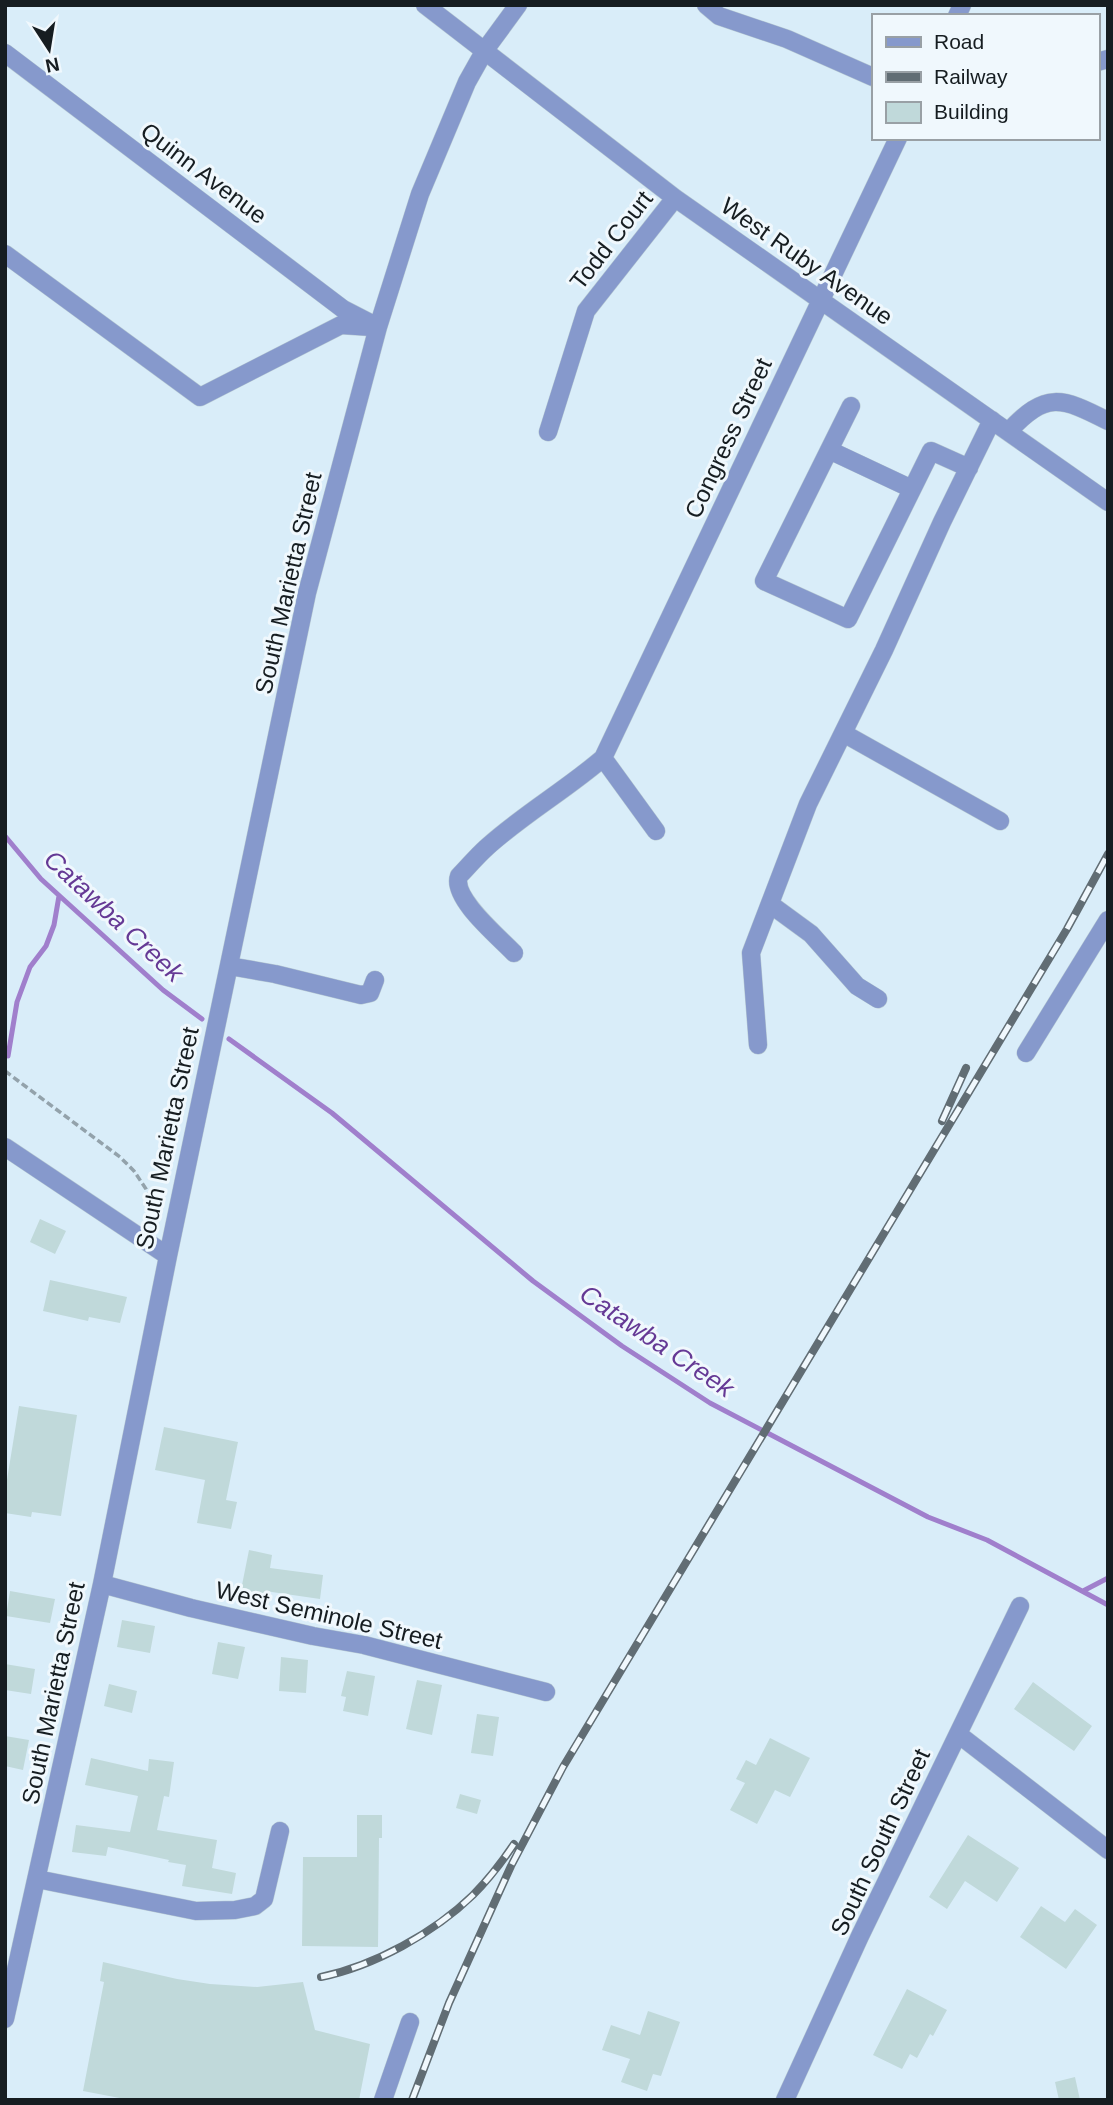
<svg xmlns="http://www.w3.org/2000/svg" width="1113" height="2105" font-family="Helvetica,sans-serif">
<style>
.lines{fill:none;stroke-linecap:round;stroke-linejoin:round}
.stream{stroke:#a07fcc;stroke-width:5}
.building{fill:#c0d9da}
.minor-casing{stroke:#b6c8d2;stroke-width:19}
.path{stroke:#93a2ab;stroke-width:3.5;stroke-dasharray:7 3.5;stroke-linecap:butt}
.minor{stroke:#8699cc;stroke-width:18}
.rail-casing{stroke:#616d74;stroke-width:8}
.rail{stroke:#f0f8fd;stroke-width:5;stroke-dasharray:16;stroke-linecap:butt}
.labels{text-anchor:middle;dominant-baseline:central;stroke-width:6;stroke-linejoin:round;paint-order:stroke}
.street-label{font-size:24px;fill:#161d21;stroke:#f0f8fd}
.water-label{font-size:26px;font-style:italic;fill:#653995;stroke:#f0f8fd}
</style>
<rect width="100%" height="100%" fill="#d9edf9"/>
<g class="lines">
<path class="stream" d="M5 836 41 879 163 990 202 1019
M229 1039 332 1113 533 1281 622 1346 710 1403 928 1517 987 1540 1108 1605
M8 1056 17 1002 30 967 46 946 54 925 59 896
M1083 1591 1108 1578"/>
</g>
<path class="building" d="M40 1219 66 1231 55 1254 30 1242Z
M50 1280 127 1297 120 1323 89 1317 88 1321 43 1311Z
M19 1406 77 1415 61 1516 32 1512 31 1517 5 1513V1492Z
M164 1427 238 1442 226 1500 237 1502 231 1529 197 1523 205 1480 155 1470Z
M249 1550 272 1555 270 1568 323 1575 320 1599 265 1591 263 1599 240 1595Z
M10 1591 55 1599 50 1623 6 1616Z
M122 1620 155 1626 150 1653 117 1647Z
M218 1642 245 1647 238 1679 212 1674Z
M281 1657 308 1660 306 1693 279 1691Z
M5 1664 35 1669 31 1694 5 1690Z
M347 1671 375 1676 368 1716 343 1711 346 1697 341 1696Z
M417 1680 442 1685 432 1735 406 1729Z
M1033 1682 1092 1726 1074 1751 1014 1709Z
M109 1684 137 1691 132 1713 104 1706Z
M477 1714 499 1717 493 1756 471 1753Z
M5 1736 29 1740 23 1770 5 1766Z
M770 1738 810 1758 790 1797 775 1790 757 1824 730 1810 745 1783 736 1779 746 1760 756 1765Z
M91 1758 148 1771 149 1759 174 1762 169 1797 164 1796 157 1830 217 1840 212 1868 236 1873 232 1894 182 1886 186 1865 168 1862 169 1860 108 1847 106 1856 72 1852 76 1825 130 1832 138 1796 85 1785Z
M460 1794 481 1800 477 1814 456 1808Z
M357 1815H382V1838H379L378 1947 302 1946 303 1857H357Z
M968 1835 1019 1868 997 1902 965 1881 947 1909 929 1897Z
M1041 1906 1065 1922 1075 1909 1097 1925 1066 1969 1020 1937Z
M103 1962 177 1979 210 1984 257 1987 303 1982 315 2030 370 2044 359 2100H130L83 2091 104 1982 100 1981Z
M907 1989 947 2010 933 2036 930 2034 917 2058 910 2054 902 2069 873 2055Z
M648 2011 680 2022 661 2076 653 2074 647 2091 621 2082 630 2059 602 2050 611 2025 640 2035Z
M1075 2077 1080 2100H1059L1055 2082Z"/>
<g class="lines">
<defs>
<path id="minor" d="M425 5 675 198 1108 502
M706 5 719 16 787 39 873 77
M957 16 962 5
M5 53 343 309 378 327
M1097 62 1108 59
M5 254 200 397 341 325 371 327
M851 406 764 581 848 619 931 451 969 468
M548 432 586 311 675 198
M1008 432C1046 391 1061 397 1108 421
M829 450 912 489
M843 733 1000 821
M603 758 656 831
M770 904 811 934 857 986 878 999
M514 953C499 937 451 898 459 876 468 867 476 857 486 848 522 815 566 790 603 758L898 138
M229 966 275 974 361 995 370 993 375 980
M758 1045 751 953 808 804 884 650 942 522 992 420
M1026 1053 1108 920
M5 1147 168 1256
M102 1584 191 1608 313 1636 364 1645 546 1692
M958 1734 1108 1850
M37 1879 196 1911 235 1910 255 1906 264 1899 280 1831
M5 2019 102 1584 168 1256 307 593 378 327 420 194 467 82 485 50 518 5
M383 2100 410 2022
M785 2100 860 1936 1020 1606"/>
</defs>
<use href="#minor" class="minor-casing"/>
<path class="path" d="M5 1071 120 1157 134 1171 146 1189 157 1216"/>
<use href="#minor" class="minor"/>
<defs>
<path id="rail" d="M942 1121 966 1068
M321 1977C374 1966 434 1933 473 1895 488 1880 502 1862 514 1844
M412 2100 449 2003 511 1866 563 1767 1067 929 1108 854"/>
</defs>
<use href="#rail" class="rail-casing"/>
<use href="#rail" class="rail"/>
</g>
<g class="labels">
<g class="street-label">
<text transform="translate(204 173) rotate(37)">Quinn Avenue</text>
<text transform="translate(611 240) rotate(-52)">Todd Court</text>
<text transform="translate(807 261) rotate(35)">West Ruby Avenue</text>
<text transform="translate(728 438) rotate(-65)">Congress Street</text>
<text transform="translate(288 583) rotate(-77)">South Marietta Street</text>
<text transform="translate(167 1138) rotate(-78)">South Marietta Street</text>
<text transform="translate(329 1615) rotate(13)">West Seminole Street</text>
<text transform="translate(53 1693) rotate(-78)">South Marietta Street</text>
<text transform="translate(880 1842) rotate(-65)">South South Street</text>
</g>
<g class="water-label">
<text transform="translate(114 916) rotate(43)">Catawba Creek</text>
<text transform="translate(657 1341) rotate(34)">Catawba Creek</text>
</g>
</g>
<rect width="1113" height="2105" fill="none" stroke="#161d21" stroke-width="14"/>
<rect x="872" y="14" width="228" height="126" fill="#f0f8fd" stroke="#99a0a5" stroke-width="2"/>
<rect x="886" y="37" width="35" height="10" fill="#8699cc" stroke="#99a0a5" stroke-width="2"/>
<text x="934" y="49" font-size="21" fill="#161d21">Road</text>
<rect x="886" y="72" width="35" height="10" fill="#616d74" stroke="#99a0a5" stroke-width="2"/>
<text x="934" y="84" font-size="21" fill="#161d21">Railway</text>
<rect x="886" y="102" width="35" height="21" fill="#c0d9da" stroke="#99a0a5" stroke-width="2"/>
<text x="934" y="119" font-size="21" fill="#161d21">Building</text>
<g transform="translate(49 49) rotate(168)" stroke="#f0f8fd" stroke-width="5" paint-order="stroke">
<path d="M0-5L12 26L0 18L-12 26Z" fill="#161d21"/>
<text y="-10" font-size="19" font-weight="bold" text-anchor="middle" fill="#161d21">N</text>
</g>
</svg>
